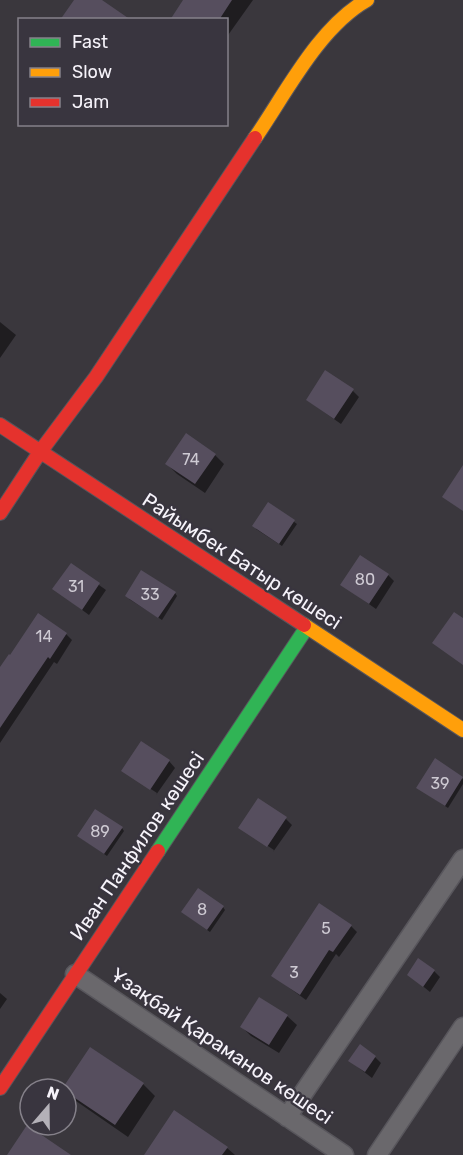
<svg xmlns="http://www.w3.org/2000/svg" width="463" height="1155" font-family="Rubik,sans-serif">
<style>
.shadow{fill:#0007}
.building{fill:#564e5e}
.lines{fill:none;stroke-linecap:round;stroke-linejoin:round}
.street-casing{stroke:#58565c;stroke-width:21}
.fast-casing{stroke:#58565c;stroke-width:16}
.slow-casing{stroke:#58565c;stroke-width:16}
.jam-casing{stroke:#58565c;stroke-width:16}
.street{stroke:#6a686c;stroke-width:18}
.fast{stroke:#30b455;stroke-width:14}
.slow{stroke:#ff9f0a;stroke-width:14}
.jam{stroke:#e5322d;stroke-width:14}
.labels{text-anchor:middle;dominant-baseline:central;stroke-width:4.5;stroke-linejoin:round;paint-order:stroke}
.number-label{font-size:16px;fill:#cecad3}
.street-label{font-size:20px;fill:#f6f3fa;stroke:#39353f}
</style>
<rect width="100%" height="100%" fill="#3a373d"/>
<path class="shadow" d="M185 0H253L226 38V20H172Z
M0 322 16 335 0 358Z
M353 391 359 397 341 424 307 400Z
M215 455 224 464 205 493 177 474 167 464Z
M269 504 297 524 282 546 256 529Z
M71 565 106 590 89 615 54 589Z
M388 575 394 581 376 609 342 585Z
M175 593 177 596 162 620 129 599Z
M66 634 72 640 57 664 54 662 0 743V671Z
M435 760 463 779V784L448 808 421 790Z
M169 761 175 768 156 795 157 793 123 771Z
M286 819 292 825 273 852 274 850 240 828Z
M122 828 124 831 107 856 81 838Z
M223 907 225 910 210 932 186 915Z
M351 926 357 932 339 957 336 954 306 1000 273 976Z
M434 971 440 977 430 992 409 975Z
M0 993 7 999 0 1009Z
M287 1016 297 1025 279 1053 251 1036 242 1027Z
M375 1057 381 1063 372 1078 350 1061Z
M143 1084 155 1096 128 1137 76 1101 66 1092V1089Z
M227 1148 235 1155H151Z"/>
<path class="building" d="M74 0H102L131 20H60Z
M183 0H232L219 20H170Z
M325 370 354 389 334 419 306 400Z
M186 433 216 454 195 484 165 464Z
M463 465V511L442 497Z
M268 502 295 520 279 544 252 526Z
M360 555 389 574 369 604 340 585Z
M71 563 100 583 82 610 52 589Z
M141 570 176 592 158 618 125 596Z
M454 612 463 618V665L432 643Z
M38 613 67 633 50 659 48 657 0 728V667L9 654 10 655Z
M141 741 170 760 150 790 121 771Z
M435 758 463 777 445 806 416 788Z
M258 798 287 817 267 847 238 828Z
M95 809 123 827 104 854 77 836Z
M198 888 224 906 207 930 181 912Z
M319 903 352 925 333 952 329 950 300 995 271 976Z
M418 958 435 970 423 987 407 975Z
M259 997 288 1015 269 1045 240 1027Z
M360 1044 376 1056 365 1072 348 1061Z
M90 1047 144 1083 115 1125 66 1092V1089H62Z
M174 1110 228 1147 222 1155H144Z
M27 1125 71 1155H7Z"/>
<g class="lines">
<defs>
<path id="street" d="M75 974 344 1155
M287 1117 463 859
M377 1155 463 1027"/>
<path id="fast" d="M158 851 307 627"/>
<path id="slow" d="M255 138C286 93 319 27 367 0
M304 625 463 730"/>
<path id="jam" d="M0 425 304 625
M0 513 40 452 96 377 255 138
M0 1088 158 851"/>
</defs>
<use href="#street" class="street-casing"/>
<use href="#fast" class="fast-casing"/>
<use href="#slow" class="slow-casing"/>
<use href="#jam" class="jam-casing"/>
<use href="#street" class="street"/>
<use href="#fast" class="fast"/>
<use href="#slow" class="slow"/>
<use href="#jam" class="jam"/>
</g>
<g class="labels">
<g class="number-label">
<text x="191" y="459">74</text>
<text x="365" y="579">80</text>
<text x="76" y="586">31</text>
<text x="150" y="594">33</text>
<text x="44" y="636">14</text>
<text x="440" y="783">39</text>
<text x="100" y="831">89</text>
<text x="202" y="909">8</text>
<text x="326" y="928">5</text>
<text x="294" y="972">3</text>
</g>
<g class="street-label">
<text transform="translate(242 561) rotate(33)">Райымбек Батыр көшесі</text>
<text transform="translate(137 846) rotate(-56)">Иван Панфилов көшесі</text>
<text transform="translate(222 1046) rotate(34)">Ұзақбай Қараманов көшесі</text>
</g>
</g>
<rect x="18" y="18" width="210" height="108" fill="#39353f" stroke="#85818a" stroke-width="1.5"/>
<rect x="30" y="38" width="30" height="9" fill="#30b455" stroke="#85818a" stroke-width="1.5"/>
<text x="72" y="48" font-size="18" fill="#f6f3fa">Fast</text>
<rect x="30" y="68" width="30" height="9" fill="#ff9f0a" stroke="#85818a" stroke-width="1.5"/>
<text x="72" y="78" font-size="18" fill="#f6f3fa">Slow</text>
<rect x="30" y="98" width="30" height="9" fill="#e5322d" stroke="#85818a" stroke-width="1.5"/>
<text x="72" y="108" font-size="18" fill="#f6f3fa">Jam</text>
<g transform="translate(48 1107) rotate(20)"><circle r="28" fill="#39353f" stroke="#85818a" stroke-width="1.5"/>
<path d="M0-4.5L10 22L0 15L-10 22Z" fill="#b4b1b8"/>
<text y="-9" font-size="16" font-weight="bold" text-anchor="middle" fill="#f6f3fa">N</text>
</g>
</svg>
